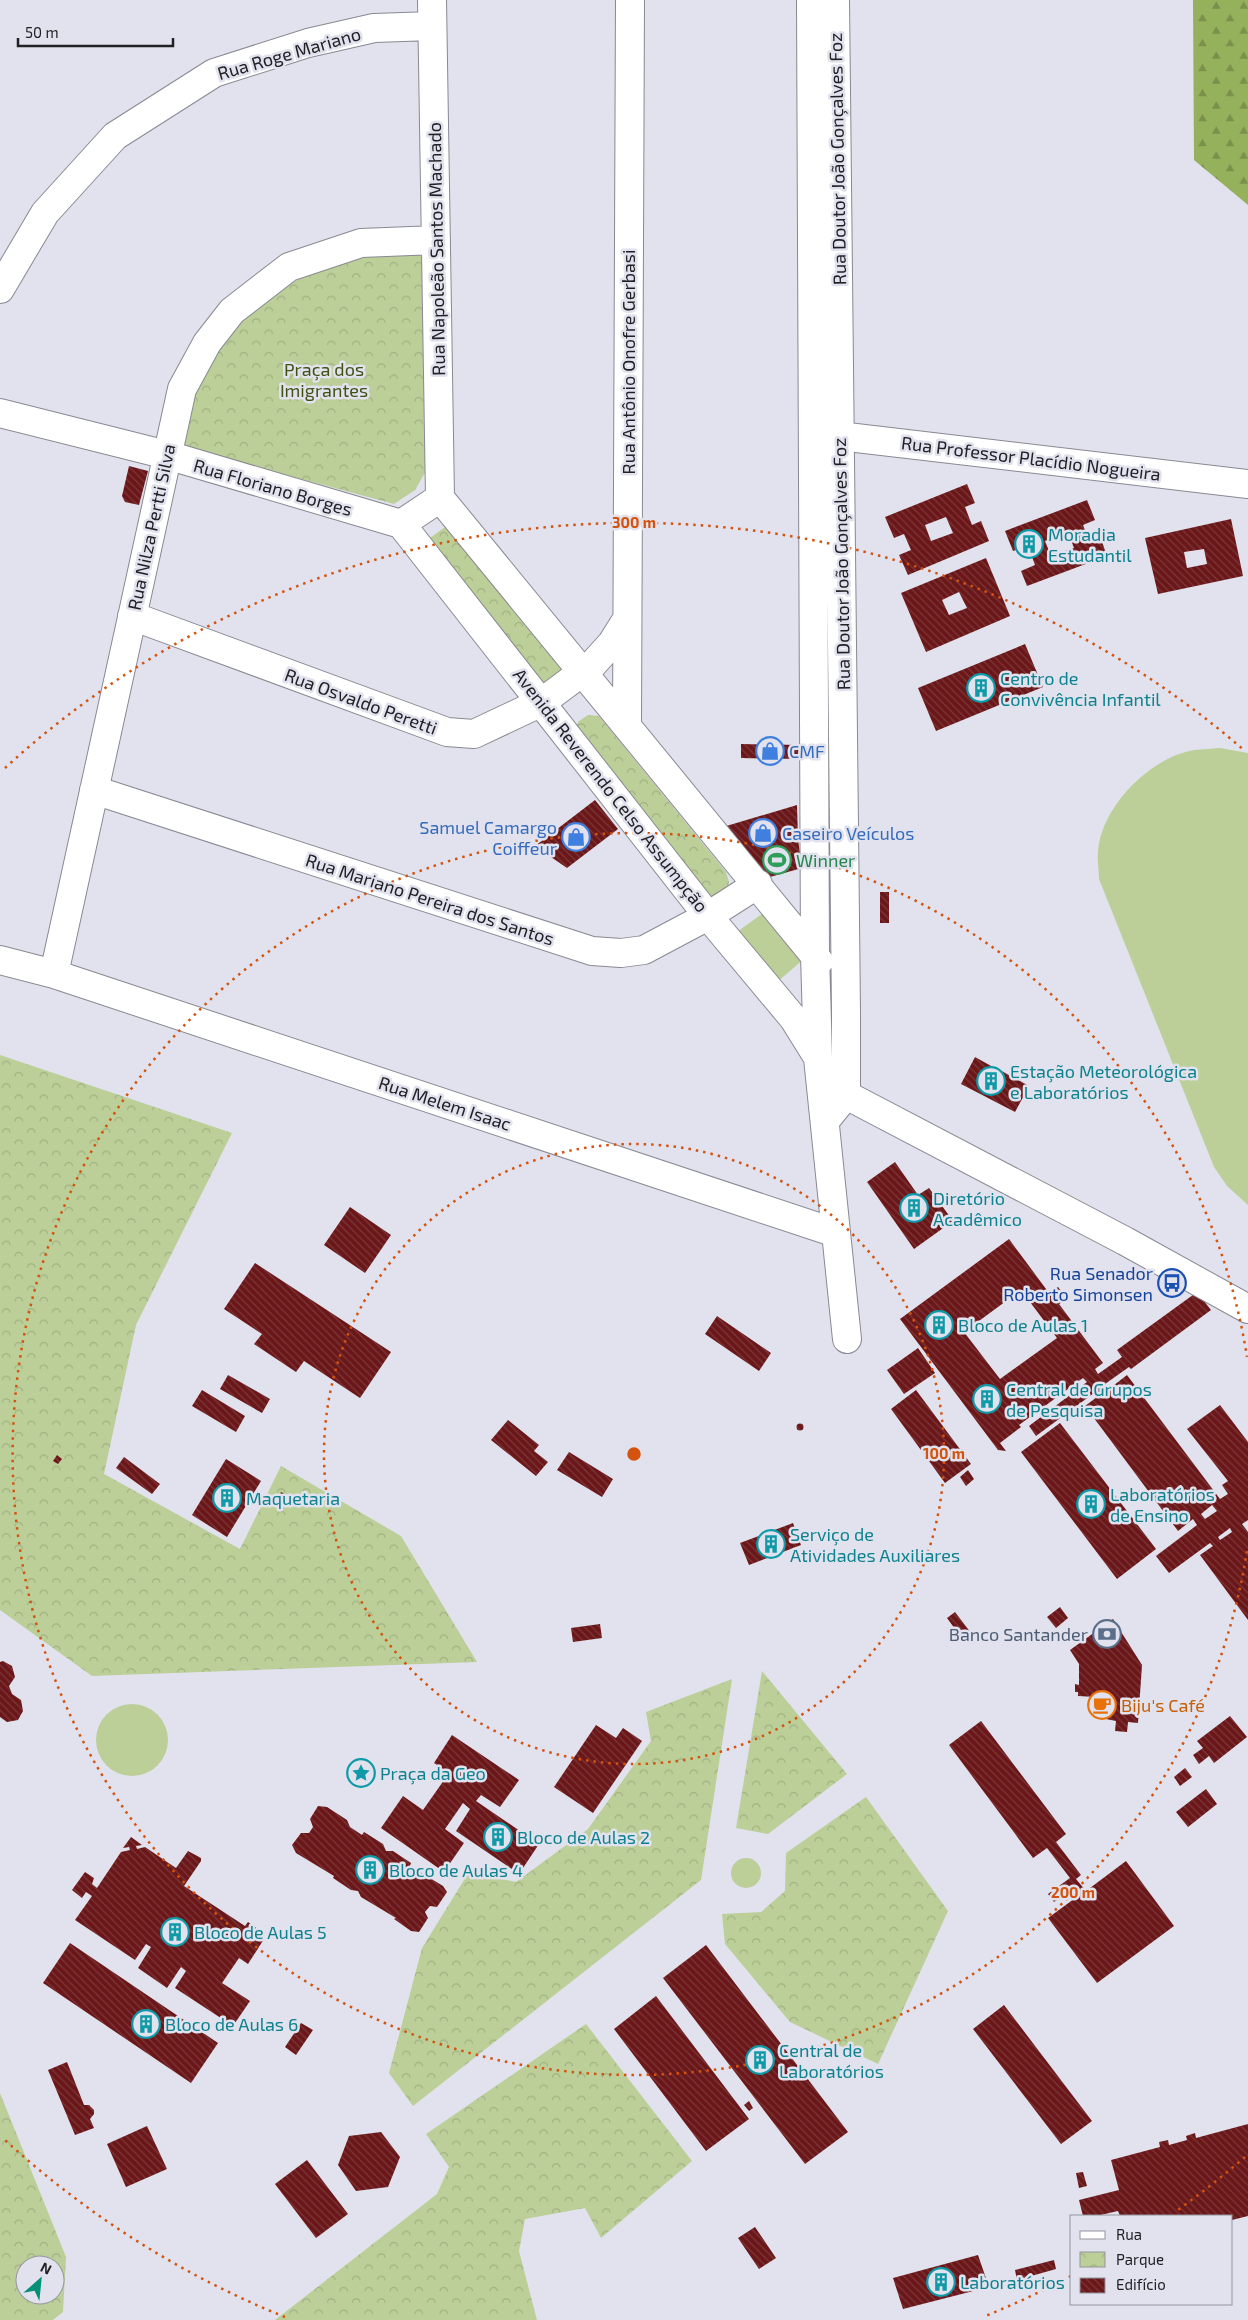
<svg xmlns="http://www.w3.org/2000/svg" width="1248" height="2320" font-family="'Exo 2',sans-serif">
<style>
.grass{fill:#bccf98}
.forest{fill:url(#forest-firs)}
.park{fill:url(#park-crowns);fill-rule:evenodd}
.building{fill:url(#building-back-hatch);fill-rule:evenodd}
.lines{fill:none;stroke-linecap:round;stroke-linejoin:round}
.minor-casing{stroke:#888993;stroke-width:30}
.minor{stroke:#fff;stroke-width:28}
.ring{fill:none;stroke:#d4530e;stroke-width:2.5;stroke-dasharray:2.5 5}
.labels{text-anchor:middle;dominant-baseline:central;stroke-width:5;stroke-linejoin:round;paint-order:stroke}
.street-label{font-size:18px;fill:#212125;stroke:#e1e2ed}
.park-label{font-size:18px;fill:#405113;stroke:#e1e2ed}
.culture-label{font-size:18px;fill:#0d838f;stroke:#e1e2ed;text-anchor:start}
.shop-label{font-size:18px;fill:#366cbe;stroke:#e1e2ed;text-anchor:start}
.leisure-label{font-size:18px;fill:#27864d;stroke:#e1e2ed;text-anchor:start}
.transit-label{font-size:18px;fill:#164399;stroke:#e1e2ed;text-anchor:end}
.service-label{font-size:18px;fill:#4e5e75;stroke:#e1e2ed;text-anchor:end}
.food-label{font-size:18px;fill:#c56008;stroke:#e1e2ed;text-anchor:start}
.centre{fill:#d4530e;stroke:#e1e2ed;stroke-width:2.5}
.ring-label{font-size:15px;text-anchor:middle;font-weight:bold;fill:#d4530e;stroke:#e1e2ed;stroke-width:5;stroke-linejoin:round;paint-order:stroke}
</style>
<defs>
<pattern id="forest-firs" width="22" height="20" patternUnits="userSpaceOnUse" patternTransform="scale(1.25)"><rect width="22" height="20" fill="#96b15b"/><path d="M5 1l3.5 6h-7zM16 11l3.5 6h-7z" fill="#7a904b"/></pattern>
<pattern id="park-crowns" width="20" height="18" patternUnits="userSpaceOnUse" patternTransform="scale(1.25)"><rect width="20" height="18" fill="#bccf98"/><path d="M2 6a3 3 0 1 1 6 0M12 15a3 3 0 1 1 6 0" fill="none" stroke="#a1b183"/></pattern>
<pattern id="building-back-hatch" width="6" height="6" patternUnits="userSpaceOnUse" patternTransform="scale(1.25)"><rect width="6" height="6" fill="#6b1719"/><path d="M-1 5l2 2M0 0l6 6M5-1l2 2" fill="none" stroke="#7b383a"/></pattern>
</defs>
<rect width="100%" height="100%" fill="#e1e2ed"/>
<path class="grass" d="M1220 748 1248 753V1205L1227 1186 1214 1167 1099 879C1099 870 1097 860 1098 851 1102 807 1147 761 1189 751 1199 749 1210 749 1220 748Z
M766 911 805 958 776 983 734 934Z
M96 1740a36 36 0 1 1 72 0a36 36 0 1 1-72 0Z
M731 1873a15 15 0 1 1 30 0a15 15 0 1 1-30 0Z"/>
<path class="forest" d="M1193 0H1248V205L1194 160Z"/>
<path class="park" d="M407 251 418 253 426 262V471L415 490 394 504 182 447 185 427 197 389 244 302 346 260Z
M448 525 564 670 542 685 427 540Z
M588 715 599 716 726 872 729 882 728 889 711 898 576 726 579 721Z
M0 1055 232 1133 136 1325 104 1474 240 1549 281 1466 401 1536 477 1662 92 1676 0 1610Z
M762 1671 847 1774 768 1834 736 1828Z
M732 1679 701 1880 413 2106 389 2073 422 1948 469 1872 516 1882 588 1829 651 1741 646 1712Z
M866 1797 948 1911 878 2064 790 2022 725 1944 722 1914 761 1912 785 1891 786 1853Z
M586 2024 692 2161 601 2238 585 2208 525 2219 519 2251 537 2320H275L437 2194 449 2167 426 2134Z
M0 2093 66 2257 63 2312 53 2320H0ZM25 2265H55V2295H25Z"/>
<path class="building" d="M129 466 148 471 139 505 125 502 122 496Z
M967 484 975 503 965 507 972 525 981 521 989 541 908 575 899 555 911 550 904 534 894 538 885 517ZM946 517 953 533 931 541 925 525Z
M1087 500 1095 520 1083 525 1090 543 1101 539 1107 556 1027 586 1021 571 1035 565 1028 546 1013 551 1005 531ZM1068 532 1074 548 1051 556 1045 541Z
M1231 519 1243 576 1158 594 1145 538ZM1204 549 1207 564 1187 568 1184 552Z
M986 558 1010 616 926 652 901 593ZM959 592 967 608 949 615 942 600Z
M1025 644 1043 687 936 731 918 688Z
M741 744 799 745 798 759 741 758Z
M595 800 618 829 567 868 535 846Z
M797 805 798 839 802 868 770 877 723 827Z
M880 892H889V923H880Z
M975 1057 993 1067 990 1074 994 1077 998 1069 1029 1086 1015 1112 961 1084Z
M895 1162 918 1195 929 1188 953 1221 914 1249 867 1182Z
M350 1207 391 1235 365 1273 324 1245Z
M1009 1239 1049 1293 1058 1287 1067 1299 1059 1304 1103 1363 1095 1369 1098 1374 1122 1357 1117 1350 1197 1292 1211 1310 1131 1369 1129 1367 1105 1384 1109 1389 1127 1375 1220 1499 1228 1494 1222 1485 1228 1481 1187 1429 1220 1405 1248 1442V1520L1242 1524 1248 1532V1620L1200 1555 1213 1546 1210 1543 1169 1573 1156 1556 1197 1525 1193 1519 1178 1531 1085 1406 1097 1397 1094 1393 1036 1436 1029 1426 1087 1382 1083 1378 1019 1425 1021 1427 1000 1443 1006 1451 998 1450 900 1319ZM1021 1290 1057 1338 1000 1379 964 1332ZM1212 1505 1217 1511 1205 1519 1201 1514ZM1230 1528 1232 1532 1220 1540 1218 1537Z
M255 1263 391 1352 360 1398 304 1361 296 1372 254 1344 262 1334 224 1309Z
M717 1316 771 1353 759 1371 705 1334Z
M918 1348 935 1373 904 1394 887 1370Z
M228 1375 270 1399 262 1413 220 1389Z
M202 1390 245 1416 236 1432 192 1406Z
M916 1390 971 1464 945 1483 891 1409Z
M508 1420 539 1445 534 1451 548 1462 536 1476 491 1440Z
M1060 1423 1156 1549 1117 1579 1021 1452Z
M796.5 1427a3.5 3.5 0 1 1 7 0a3.5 3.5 0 1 1-7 0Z
M569 1452 613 1479 602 1497 557 1470Z
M57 1455 62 1459 58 1464 53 1461Z
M124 1457 160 1484 152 1494 116 1468Z
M226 1459 261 1481 227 1537 192 1515Z
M968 1470 974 1479 966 1486 960 1477Z
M281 1492 295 1499 293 1505 278 1498Z
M793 1523 801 1545 749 1565 740 1543Z
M1060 1607 1068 1618 1056 1628 1047 1617Z
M955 1612 971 1633 963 1640 947 1618Z
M1113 1619 1142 1665 1138 1723 1128 1722 1127 1732 1115 1731 1116 1721 1106 1719 1098 1712 1095 1697 1078 1696V1692H1075V1684L1079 1685V1664L1070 1650Z
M600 1624 602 1638 573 1642 571 1628Z
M3 1661 12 1666 15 1677 9 1686 12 1694 21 1700 23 1711 18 1720 7 1722 0 1717V1662Z
M1230 1716 1247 1737 1214 1763 1209 1756 1199 1764 1193 1755 1203 1748 1197 1741Z
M981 1721 1066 1834 1056 1842 1081 1875 1076 1879 1086 1891 1126 1861 1174 1926 1097 1983 1048 1918 1078 1896 1072 1889 1054 1902 1048 1894 1070 1878 1047 1848 1033 1858 949 1745Z
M596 1725 616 1738 623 1728 642 1741 593 1813 554 1787Z
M452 1735 519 1780 500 1807 481 1795 476 1801 539 1844 519 1874 456 1831 470 1809 463 1803 445 1829 464 1843 444 1872 381 1828 403 1796 423 1810 449 1773 434 1763Z
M1185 1768 1192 1777 1180 1786 1174 1777Z
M1206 1789 1217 1804 1188 1827 1176 1812Z
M318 1806 327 1807 347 1820 350 1827 362 1835 364 1832 383 1844 386 1851H393L411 1863 410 1866 443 1886 447 1892 437 1907 430 1906 425 1912 428 1918 419 1932 411 1931 394 1919 396 1918 361 1897 358 1891 351 1890 333 1878 334 1876 296 1853 292 1845 301 1833H309L313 1827 310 1819Z
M131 1837 142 1845 136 1846 137 1849 145 1847 176 1868 188 1851 201 1858V1861L184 1886 245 1926 248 1922 259 1930 257 1934 264 1939 248 1964 239 1958 222 1983 250 2001 233 2026 175 1988 186 1971 181 1967 167 1988 138 1968 151 1947 146 1944 135 1960 75 1920 92 1896 86 1892 82 1898 72 1890 85 1872 94 1878 92 1884 97 1888 121 1852 130 1850 129 1847 123 1848Z
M70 1943 218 2043 191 2083 43 1983Z
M706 1945 848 2132 805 2164 663 1978Z
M656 1996 749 2119 706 2151 614 2029Z
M1004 2005 1092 2121 1061 2144 973 2029Z
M301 2023 313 2030 296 2055 285 2047Z
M67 2062 84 2105H89L94 2110V2114L90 2119 94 2128 75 2135 48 2070Z
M749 2101 753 2108 749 2111 744 2105Z
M1248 2124V2216L1232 2220V2216H1120L1118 2211 1096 2216H1083L1079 2200 1119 2190 1111 2160 1160 2147 1159 2142 1168 2140 1169 2145 1187 2140 1186 2136 1195 2133 1196 2138Z
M147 2126 167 2169 126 2187 107 2144Z
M381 2132 400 2157 388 2187 356 2191 338 2165 349 2136Z
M307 2160 348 2214 316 2238 275 2184Z
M1083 2172 1087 2186 1079 2188 1076 2173Z
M755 2227 776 2258 759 2269 738 2238Z
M978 2255 989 2287 903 2309 893 2278Z
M1054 2260 1056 2269 1017 2280 1015 2270Z"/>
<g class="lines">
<defs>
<path id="minor" d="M432 0 440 498
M811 0 815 954 818 1058 847 1339
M0 289 45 213 115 136 214 73 308 43 374 28 432 26
M0 413 167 455 401 524
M822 434 1248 484
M440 498 819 961
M401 524 708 916 794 1019 817 1056
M401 524 440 498
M132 616 447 732 474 734 542 702 593 664 612 643 627 619
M627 725 630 0
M94 790 592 951 621 953 644 950 708 916 758 884
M0 960 54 974 836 1233
M54 974 182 389 207 343 232 311 289 267 361 243 436 240
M829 1086 1125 1241 1248 1309
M825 1121 846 1095V1012L835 0"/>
</defs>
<use href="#minor" class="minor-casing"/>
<use href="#minor" class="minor"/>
</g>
<g class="ring">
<circle cx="634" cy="1454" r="310"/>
<path d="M1247 1551A621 621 0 1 1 1247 1357"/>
<path d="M1245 2157A931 931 0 0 1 1175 2212M1071 2276A931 931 0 0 1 983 2317M285 2317A931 931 0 0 1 5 2140M5 768A931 931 0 0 1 1245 751"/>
</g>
<defs>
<symbol id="building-ring" viewBox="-11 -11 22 22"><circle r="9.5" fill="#e1e2ed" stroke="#0f9aa8" stroke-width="1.5"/><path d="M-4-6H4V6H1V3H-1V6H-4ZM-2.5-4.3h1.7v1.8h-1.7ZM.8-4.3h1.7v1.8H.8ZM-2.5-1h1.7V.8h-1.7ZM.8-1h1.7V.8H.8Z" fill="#0f9aa8"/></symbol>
<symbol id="shop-ring" viewBox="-11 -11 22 22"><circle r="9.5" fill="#e1e2ed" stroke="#3f7fe0" stroke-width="1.5"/><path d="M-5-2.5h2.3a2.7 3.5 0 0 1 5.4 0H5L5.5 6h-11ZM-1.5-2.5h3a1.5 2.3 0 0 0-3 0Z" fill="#3f7fe0"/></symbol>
<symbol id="stadium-ring" viewBox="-11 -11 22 22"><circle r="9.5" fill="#e1e2ed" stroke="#2e9e5b" stroke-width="1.5"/><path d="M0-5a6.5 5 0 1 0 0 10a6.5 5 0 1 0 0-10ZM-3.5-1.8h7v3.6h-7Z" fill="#2e9e5b"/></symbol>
<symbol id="bus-ring" viewBox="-11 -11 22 22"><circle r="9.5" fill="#e1e2ed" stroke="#1a4fb4" stroke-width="1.5"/><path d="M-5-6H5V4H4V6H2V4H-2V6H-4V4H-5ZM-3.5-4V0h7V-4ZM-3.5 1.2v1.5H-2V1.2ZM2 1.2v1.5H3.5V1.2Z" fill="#1a4fb4"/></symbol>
<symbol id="bank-ring" viewBox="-11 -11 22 22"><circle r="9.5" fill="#e1e2ed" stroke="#5c6f8a" stroke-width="1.5"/><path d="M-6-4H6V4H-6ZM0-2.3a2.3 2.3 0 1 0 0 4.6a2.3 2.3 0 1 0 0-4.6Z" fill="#5c6f8a"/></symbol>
<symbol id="cafe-ring" viewBox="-11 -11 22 22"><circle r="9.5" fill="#e1e2ed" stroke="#e8710a" stroke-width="1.5"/><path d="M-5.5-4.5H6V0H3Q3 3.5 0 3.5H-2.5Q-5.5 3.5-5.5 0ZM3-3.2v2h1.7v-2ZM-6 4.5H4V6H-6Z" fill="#e8710a"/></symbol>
<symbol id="sight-ring" viewBox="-11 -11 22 22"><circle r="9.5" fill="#e1e2ed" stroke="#0f9aa8" stroke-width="1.5"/><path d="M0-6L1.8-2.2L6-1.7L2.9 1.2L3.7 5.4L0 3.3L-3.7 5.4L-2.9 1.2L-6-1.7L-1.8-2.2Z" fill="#0f9aa8"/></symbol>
</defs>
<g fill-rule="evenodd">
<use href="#building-ring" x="1013" y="528" width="32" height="32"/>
<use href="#building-ring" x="965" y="672" width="32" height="32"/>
<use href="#shop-ring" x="754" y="735" width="32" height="32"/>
<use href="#shop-ring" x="747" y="817" width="32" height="32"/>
<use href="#shop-ring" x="560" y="821" width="32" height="32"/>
<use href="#stadium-ring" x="761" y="844" width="32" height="32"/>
<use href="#building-ring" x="975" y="1065" width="32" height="32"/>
<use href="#building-ring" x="898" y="1192" width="32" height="32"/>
<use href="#bus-ring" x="1156" y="1267" width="32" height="32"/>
<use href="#building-ring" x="923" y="1309" width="32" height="32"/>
<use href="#building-ring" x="971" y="1383" width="32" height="32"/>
<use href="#building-ring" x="211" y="1482" width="32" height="32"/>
<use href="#building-ring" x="1075" y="1488" width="32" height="32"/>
<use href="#building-ring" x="755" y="1528" width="32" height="32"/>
<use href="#bank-ring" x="1091" y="1618" width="32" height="32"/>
<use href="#cafe-ring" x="1086" y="1689" width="32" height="32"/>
<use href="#sight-ring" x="345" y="1757" width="32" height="32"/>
<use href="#building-ring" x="482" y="1821" width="32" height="32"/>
<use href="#building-ring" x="354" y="1854" width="32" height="32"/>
<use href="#building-ring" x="159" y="1916" width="32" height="32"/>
<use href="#building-ring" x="130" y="2008" width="32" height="32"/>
<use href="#building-ring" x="744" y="2044" width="32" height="32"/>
<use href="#building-ring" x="925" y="2266" width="32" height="32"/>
</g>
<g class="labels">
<g class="street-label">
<text transform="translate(289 53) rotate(-16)">Rua Roge Mariano</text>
<text transform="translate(837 159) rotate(-91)">Rua Doutor João Gonçalves Foz</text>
<text transform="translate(436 249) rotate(-91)">Rua Napoleão Santos Machado</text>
<text transform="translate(628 362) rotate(-90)">Rua Antônio Onofre Gerbasi</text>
<text transform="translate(1031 458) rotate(7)">Rua Professor Placídio Nogueira</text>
<text transform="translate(273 487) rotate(16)">Rua Floriano Borges</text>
<text transform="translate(151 527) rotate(-78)">Rua Nilza Pertti Silva</text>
<text transform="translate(841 564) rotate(-91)">Rua Doutor João Gonçalves Foz</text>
<text transform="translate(361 701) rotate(20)">Rua Osvaldo Peretti</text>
<text transform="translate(611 790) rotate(52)">Avenida Reverendo Celso Assumpção</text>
<text transform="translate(430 899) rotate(18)">Rua Mariano Pereira dos Santos</text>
<text transform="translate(445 1103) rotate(18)">Rua Melem Isaac</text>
</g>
<g class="park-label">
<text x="324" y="369">Praça dos<tspan x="324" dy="21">Imigrantes</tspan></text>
</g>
<g class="culture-label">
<text x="1048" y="534">Moradia<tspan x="1048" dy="21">Estudantil</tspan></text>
<text x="1000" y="678">Centro de<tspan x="1000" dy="21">Convivência Infantil</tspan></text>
<text x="1010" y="1071">Estação Meteorológica<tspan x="1010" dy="21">e Laboratórios</tspan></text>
<text x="933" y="1198">Diretório<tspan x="933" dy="21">Acadêmico</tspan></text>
<text x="958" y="1325">Bloco de Aulas 1</text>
<text x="1006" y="1389">Central de Grupos<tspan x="1006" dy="21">de Pesquisa</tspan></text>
<text x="1110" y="1494">Laboratórios<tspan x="1110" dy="21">de Ensino</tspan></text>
<text x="246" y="1498">Maquetaria</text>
<text x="790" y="1534">Serviço de<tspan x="790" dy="21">Atividades Auxiliares</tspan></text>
<text x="380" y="1773">Praça da Geo</text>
<text x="517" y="1837">Bloco de Aulas 2</text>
<text x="389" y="1870">Bloco de Aulas 4</text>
<text x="194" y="1932">Bloco de Aulas 5</text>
<text x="165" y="2024">Bloco de Aulas 6</text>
<text x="779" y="2050">Central de<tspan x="779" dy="21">Laboratórios</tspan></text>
<text x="960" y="2282">Laboratórios</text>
</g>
<g class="shop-label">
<text x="789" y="751">CMF</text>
<text x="557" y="827" text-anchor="end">Samuel Camargo<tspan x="557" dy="21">Coiffeur</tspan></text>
<text x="782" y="833">Caseiro Veículos</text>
</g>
<g class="leisure-label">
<text x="796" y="860">Winner</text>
</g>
<g class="transit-label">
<text x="1153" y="1273">Rua Senador<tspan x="1153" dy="21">Roberto Simonsen</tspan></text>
</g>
<g class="service-label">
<text x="1088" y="1634">Banco Santander</text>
</g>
<g class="food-label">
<text x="1121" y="1705">Biju's Café</text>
</g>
</g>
<circle cx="634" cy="1454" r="8" class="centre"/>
<g class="ring-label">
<text x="634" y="528">300 m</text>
<text x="944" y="1459">100 m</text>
<text x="1073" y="1898">200 m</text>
</g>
<rect x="1070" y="2215" width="162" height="90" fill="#e1e2ed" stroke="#94959d"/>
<rect x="1080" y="2231" width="25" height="8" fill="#ffffff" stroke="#94959d"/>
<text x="1116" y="2240" font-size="15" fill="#212125">Rua</text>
<rect x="1080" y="2252" width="25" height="15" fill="url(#park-crowns)" stroke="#94959d"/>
<text x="1116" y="2265" font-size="15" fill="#212125">Parque</text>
<rect x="1080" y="2278" width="25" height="15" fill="url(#building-back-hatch)" stroke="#94959d"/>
<text x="1116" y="2290" font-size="15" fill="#212125">Edifício</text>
<g transform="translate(40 2280) rotate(27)"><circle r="24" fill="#e1e2ed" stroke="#94959d"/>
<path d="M0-4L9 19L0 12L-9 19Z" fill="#038f78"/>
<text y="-8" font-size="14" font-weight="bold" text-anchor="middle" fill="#212125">N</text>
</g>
<path d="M18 38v8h155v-8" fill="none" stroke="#212125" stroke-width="2.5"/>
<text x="25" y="38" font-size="15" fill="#212125" stroke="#e1e2ed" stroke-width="4" paint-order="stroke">50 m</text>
</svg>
